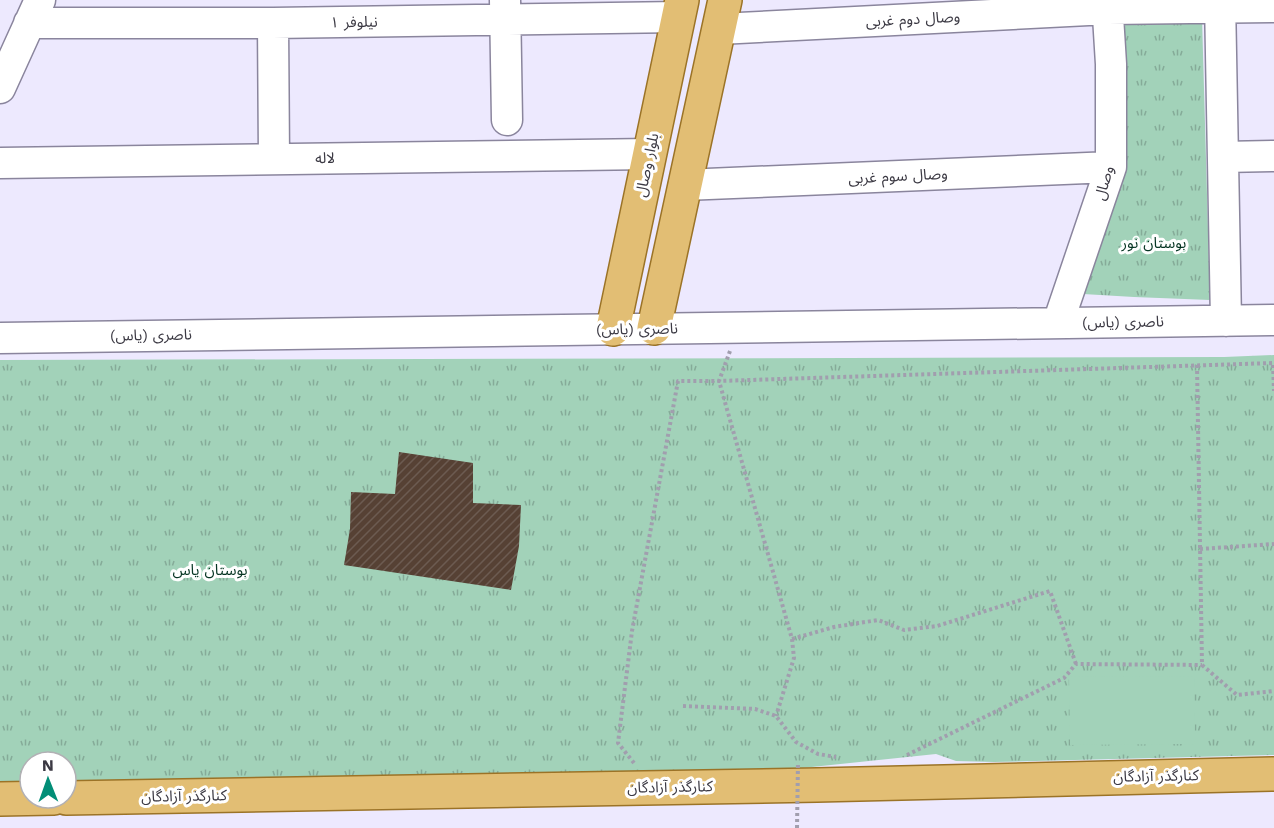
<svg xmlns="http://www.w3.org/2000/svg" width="1274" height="828" font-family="'Work Sans','Noto Sans Arabic',sans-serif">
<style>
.grass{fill:url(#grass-tufts)}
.pitch{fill:#a2d2b9}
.building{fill:url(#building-hatch)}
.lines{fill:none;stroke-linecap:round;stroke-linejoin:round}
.minor-casing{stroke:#8a859d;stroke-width:33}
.major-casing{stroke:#9b7327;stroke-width:36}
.path{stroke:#a19eae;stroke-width:4;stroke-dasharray:3 3;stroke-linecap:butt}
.minor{stroke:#fff;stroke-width:30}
.major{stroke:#e2be74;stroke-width:33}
.path-bridge{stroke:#a19eae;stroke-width:4;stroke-dasharray:3 3;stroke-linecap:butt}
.labels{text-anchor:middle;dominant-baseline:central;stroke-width:6;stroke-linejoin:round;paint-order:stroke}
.street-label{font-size:15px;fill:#3b3943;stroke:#fff}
.park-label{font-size:15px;fill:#063523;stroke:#fff}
</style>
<defs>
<pattern id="grass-tufts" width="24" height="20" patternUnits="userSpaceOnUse" patternTransform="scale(1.5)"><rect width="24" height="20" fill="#a2d2b9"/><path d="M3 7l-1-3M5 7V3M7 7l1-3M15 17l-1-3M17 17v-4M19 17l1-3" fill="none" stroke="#85ab98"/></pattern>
<pattern id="building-hatch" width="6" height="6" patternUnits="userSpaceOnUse" patternTransform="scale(1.5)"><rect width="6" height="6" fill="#564134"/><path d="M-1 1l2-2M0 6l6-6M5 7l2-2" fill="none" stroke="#6c5b51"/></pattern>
</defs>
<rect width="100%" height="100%" fill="#ede9fe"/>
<path class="grass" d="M1202 18 1210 300 1134 297 1083 294 1122 20Z
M1274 355V755L994 762 956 761 936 754 783 770 66 782V762H30V783H0V360L1224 357Z"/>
<path class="pitch" d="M1194 676 1195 744 1070 745 1069 677Z"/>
<path class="building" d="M399 452 473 463V503L521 505 519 546 511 590 344 565 350 529 351 492 395 494Z"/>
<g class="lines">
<defs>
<path id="minor" d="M505 0 507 120
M1220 0 1226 321
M29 23H273L679 17
M273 23 274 159
M719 29 1108 9 1274 7
M0 88 40 0
M1223 157 1274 156
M0 163 650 154
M684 185 1111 167
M1058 323 1111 167V64L1107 0
M0 338 1274 320"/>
<path id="major" d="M654 328 725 0
M613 329 682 0
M66 798 817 785 1274 774
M0 799 54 798"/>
</defs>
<use href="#minor" class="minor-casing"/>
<use href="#major" class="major-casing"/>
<path class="path" d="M730 351 719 381 792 639 794 658 776 716
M1197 365 1202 665 1237 695 1274 691
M1200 549 1274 544
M792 639 834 627 878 620 904 630 937 626 1050 591 1076 664
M683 706 755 709 776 716 796 742 818 754 836 757
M907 755 1064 678 1076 664 1202 665
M634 763 618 743 632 631 678 381H719L1273 363 1274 391"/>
<use href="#minor" class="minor"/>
<use href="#major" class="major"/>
<path class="path-bridge" d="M797 828 798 762"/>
</g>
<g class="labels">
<g class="street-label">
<text transform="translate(913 19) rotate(-3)">وصال دوم غربی</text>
<text transform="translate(354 22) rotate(-1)">نیلوفر ۱</text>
<text transform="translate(325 158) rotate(-1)">لاله</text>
<text transform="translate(647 165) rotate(-78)">بلوار وصال</text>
<text transform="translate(898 176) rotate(-3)">وصال سوم غربی</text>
<text transform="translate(1104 183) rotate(-74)">وصال</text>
<text transform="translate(1123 322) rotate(-1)">ناصری (یاس)</text>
<text transform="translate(637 329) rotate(-1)">ناصری (یاس)</text>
<text transform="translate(151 335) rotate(-1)">ناصری (یاس)</text>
<text transform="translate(1156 776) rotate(-1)">کنارگذر آزادگان</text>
<text transform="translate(670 787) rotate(-1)">کنارگذر آزادگان</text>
<text transform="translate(184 796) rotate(-1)">کنارگذر آزادگان</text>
</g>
<g class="park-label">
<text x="1154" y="243">بوستان نور</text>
<text x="210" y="570">بوستان یاس</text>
</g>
</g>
<g transform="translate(48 780) rotate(359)"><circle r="28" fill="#ffffff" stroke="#b1b0b4" stroke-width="1.5"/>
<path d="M0-4.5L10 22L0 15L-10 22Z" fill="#028e77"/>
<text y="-9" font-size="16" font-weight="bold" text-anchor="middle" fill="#3b3943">N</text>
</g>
</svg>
